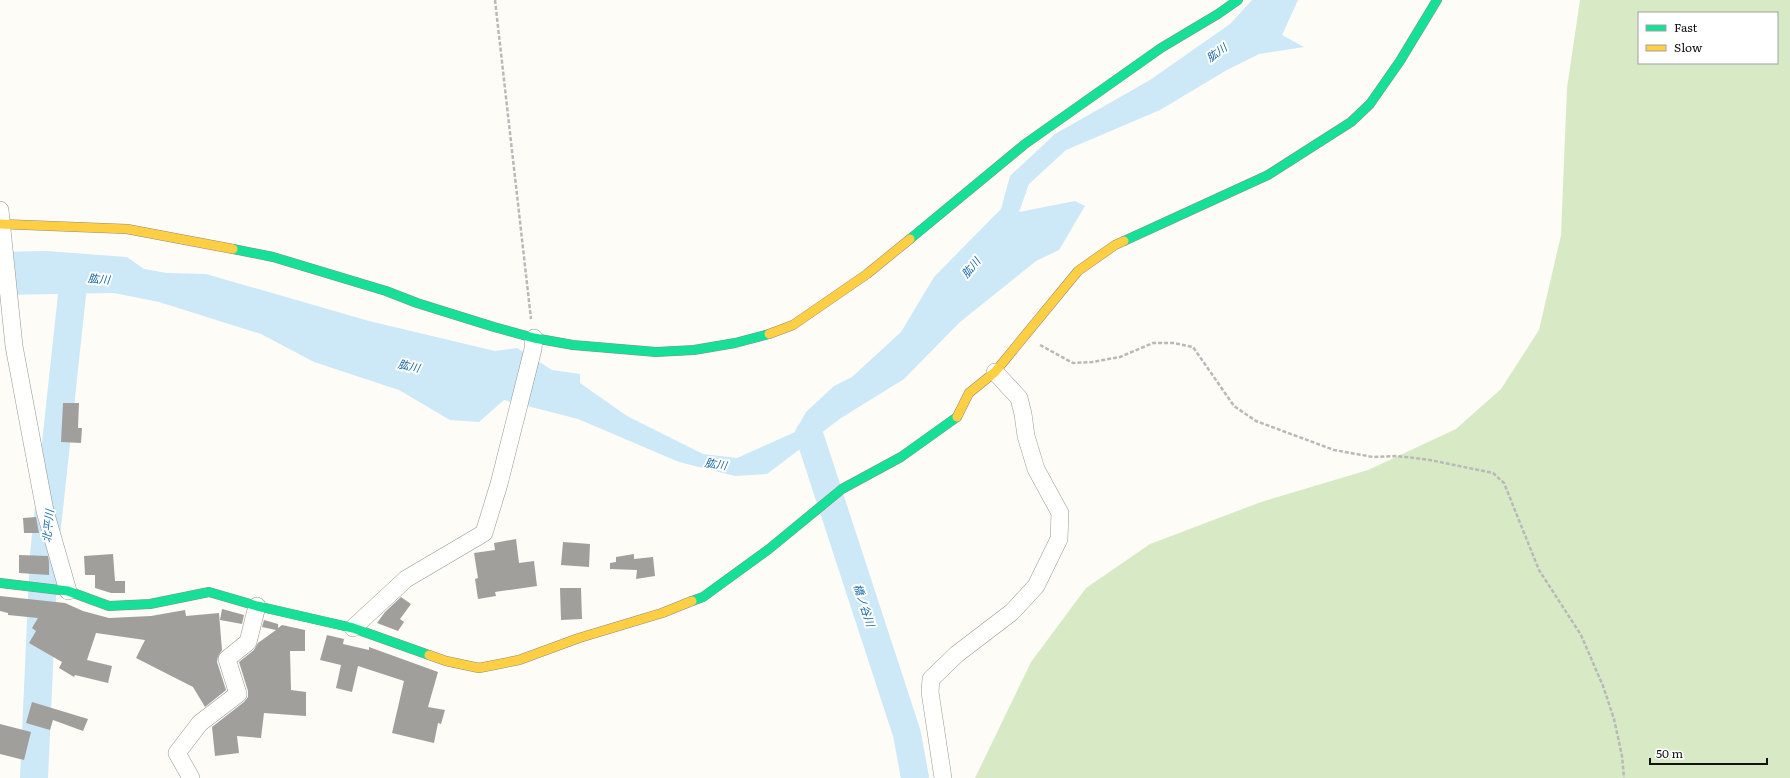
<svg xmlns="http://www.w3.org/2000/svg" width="1790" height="778" font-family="Literata,'Noto Sans JP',serif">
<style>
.forest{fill:#d8eac5;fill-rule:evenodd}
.water{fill:#cde8f7}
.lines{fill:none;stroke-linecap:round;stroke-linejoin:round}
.river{stroke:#cde8f7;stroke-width:28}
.building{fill:#a19f9c}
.street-casing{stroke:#979795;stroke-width:18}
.fast-casing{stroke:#8e8d8b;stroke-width:10}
.slow-casing{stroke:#8e8d8b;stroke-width:10}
.path{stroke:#b9b9b8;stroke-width:2.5;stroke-dasharray:4 2;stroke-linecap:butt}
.street{stroke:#fffffe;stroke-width:17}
.fast{stroke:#16e098;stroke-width:9}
.slow{stroke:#ffcf43;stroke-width:9}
.labels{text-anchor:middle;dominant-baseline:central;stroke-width:4;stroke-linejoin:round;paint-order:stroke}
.water-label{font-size:11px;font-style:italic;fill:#1768a6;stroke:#fff}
</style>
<rect width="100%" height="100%" fill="#fdfcf7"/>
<path class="forest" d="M1580 0H1790V778H975L1031 662 1086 588 1150 544 1261 502 1368 470 1456 429 1501 389 1539 330 1561 235 1567 88ZM1639 13H1777V63H1639Z"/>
<path class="water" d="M1252 0H1298L1282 35 1304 47 1259 54 1227 70 1160 110 1066 150 1029 184 1019 212 1075 201 1085 206 1059 250 1036 261 960 322 904 379 841 418 767 474 735 476 679 462 578 419 504 400 479 422 450 420 399 390 314 362 261 334 159 302 114 293 0 295V252L46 251 127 257 144 269 167 273 206 274 369 321 495 351 517 348 552 370 580 374V383L627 416 703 454 737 458 795 432 806 412 834 386 852 377 901 332 934 277 1001 209 1010 176 1055 134 1150 80 1230 24Z"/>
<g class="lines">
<path class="river" d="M809 434 907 734 915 778
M34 778 44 555 74 276"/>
</g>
<path class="building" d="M63 403H79L78 428H82L81 443 61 442Z
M36 517 39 533H24L23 518Z
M516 539 519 563 534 561 537 586 495 592 496 596 478 599 475 579 478 578 474 553 495 550 494 543Z
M563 542 590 544 589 567 561 565Z
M113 554 115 581H125V593H111L95 588V575H85L84 556Z
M634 554V559L653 557 655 576 636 579 637 570 610 569V563L616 562V557Z
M19 555 48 556 49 562V575L19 573Z
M560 588H581L582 619 561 620Z
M0 596 65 603 83 611 109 618 151 616 185 610 186 616 219 613 222 650 218 656 217 662 226 690 205 707 193 687 136 658 145 640 96 633 87 660 112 666 108 683 75 675 74 677 59 668 62 662 29 643 36 631 32 628 38 618 8 615V613L0 611Z
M401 597 411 604 400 619 404 622 398 631 377 623 385 612Z
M222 609 244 615 242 624 220 620Z
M264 620 278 624V628L282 625 305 630V651H290L291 690 306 692V716L264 713 261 738 237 736 239 753 215 756 212 727 244 702 248 697V691L239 662 254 650 258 643 276 630 262 627Z
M327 635 344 639 343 644 369 650V647L438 672 428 707 445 710 441 724 438 723 434 743 392 733 404 681 358 666 352 692 336 688 341 665 320 660Z
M32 702 88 719 83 731 53 720 50 730 26 723Z
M0 724 31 732 24 760 0 754Z"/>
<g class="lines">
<defs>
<path id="street" d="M0 210 14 346 45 511 68 591
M353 628 406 579 484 533 499 484 533 349 534 338
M191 778 177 753 200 723 238 694 227 659 248 642 257 606
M943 778 930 692 931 679 957 654 1012 612 1036 586 1059 539 1060 513 1036 469 1026 436 1023 414 1019 398 995 372"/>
<path id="fast" d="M910 239 1025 144 1161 48 1218 14 1238 0
M1124 241 1268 175 1351 122 1370 104 1400 61 1437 0
M233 249 273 257 386 291 417 303 494 327 534 338 573 345 656 352 694 350 735 343 769 334
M0 583 68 591 109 606 150 604 209 592 257 606 353 628 429 655
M692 601 703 597 769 549 842 489 901 457 957 417"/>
<path id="slow" d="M0 224 127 229 233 249
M769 334 793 325 867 274 910 239
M957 417 969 393 995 372 1078 271 1115 245 1124 241
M429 655 446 661 479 668 519 660 579 638 662 613 692 601"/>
</defs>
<use href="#street" class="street-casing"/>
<use href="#fast" class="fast-casing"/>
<use href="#slow" class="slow-casing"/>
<path class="path" d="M495 0 531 319
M1040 345 1073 363 1092 362 1120 357 1153 343H1174L1193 347 1234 406 1256 421 1334 450 1373 457 1397 456 1430 460 1493 473 1504 483 1539 570 1581 635 1603 686 1614 719 1622 756 1624 778"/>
<use href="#street" class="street"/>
<use href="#fast" class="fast"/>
<use href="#slow" class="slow"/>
</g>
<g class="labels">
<g class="water-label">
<text transform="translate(1216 52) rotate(-36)">肱川</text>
<text transform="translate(970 267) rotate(-51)">肱川</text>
<text transform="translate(99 278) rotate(5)">肱川</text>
<text transform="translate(409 365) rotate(12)">肱川</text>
<text transform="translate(716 463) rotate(9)">肱川</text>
<text transform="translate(47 526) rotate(-84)">北平川</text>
<text transform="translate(865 605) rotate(72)">橋ノ谷川</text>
</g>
</g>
<rect x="1638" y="12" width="140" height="52" fill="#ffffff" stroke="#a0a0a0"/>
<rect x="1646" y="25" width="20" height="6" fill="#16e098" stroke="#a0a0a0"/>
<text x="1674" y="32" font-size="12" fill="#111111">Fast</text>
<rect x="1646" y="45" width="20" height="6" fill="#ffcf43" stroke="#a0a0a0"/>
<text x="1674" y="52" font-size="12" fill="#111111">Slow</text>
<path d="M1650 758v6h117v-6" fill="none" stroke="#111111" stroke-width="2"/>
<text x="1656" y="758" font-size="12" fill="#111111" stroke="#ffffff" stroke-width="3" paint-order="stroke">50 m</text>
</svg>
